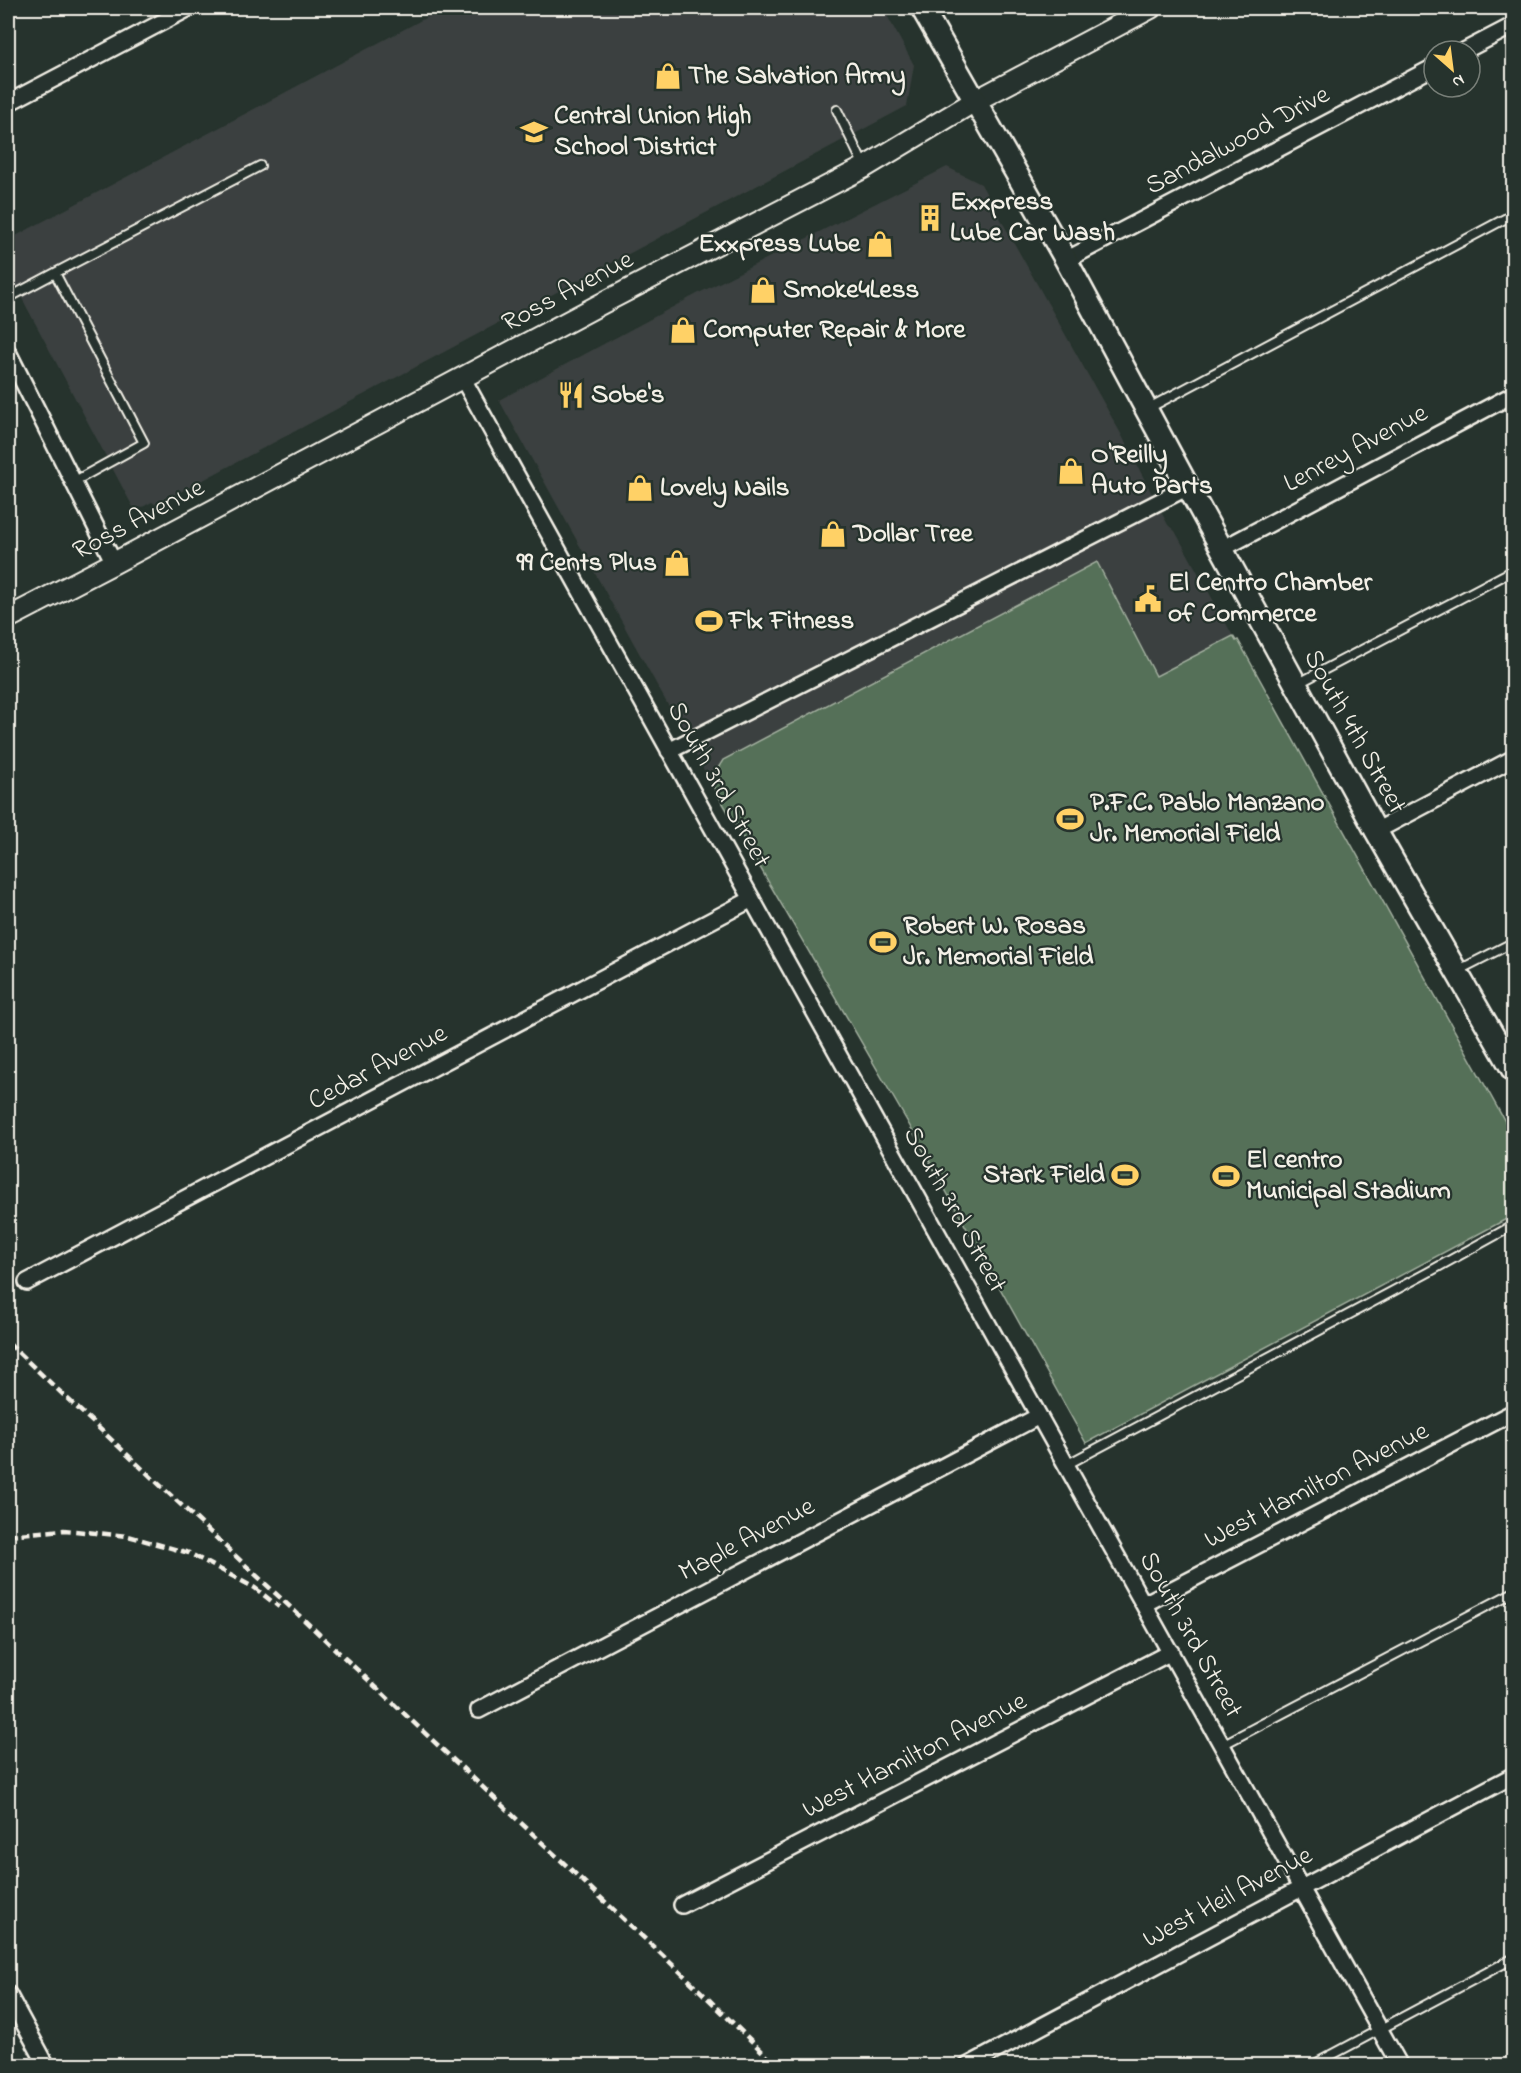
<svg xmlns="http://www.w3.org/2000/svg" width="1521" height="2073" font-family="'Indie Flower',sans-serif">
<style>
.built{fill:#3a403f}
.green{fill:#547058;stroke:#a4b0a0;stroke-width:1.5}
.lines{fill:none;stroke-linecap:round;stroke-linejoin:round}
.service-casing{stroke:#f4f1e8;stroke-width:12}
.minor-casing{stroke:#f4f1e8;stroke-width:20}
.tertiary-casing{stroke:#f4f1e8;stroke-width:24}
.secondary-casing{stroke:#f4f1e8;stroke-width:26}
.service{stroke:#26332d;stroke-width:8}
.minor{stroke:#26332d;stroke-width:15}
.tertiary{stroke:#26332d;stroke-width:20}
.secondary{stroke:#26332d;stroke-width:21}
.rail{stroke:#f4f1e8;stroke-width:4.5;stroke-dasharray:9 4.5;stroke-linecap:butt}
.labels{text-anchor:middle;dominant-baseline:central;stroke-width:4.5;stroke-linejoin:round;paint-order:stroke}
.poi-label{font-size:27px;font-weight:bold;fill:#f4f1e8;stroke:#26332d;text-anchor:start}
.street-label{font-size:27px;fill:#f4f1e8;stroke:#26332d}
</style>
<rect width="100%" height="100%" fill="#26332d"/>
<filter id="ink" filterUnits="userSpaceOnUse"><feTurbulence type="fractalNoise" baseFrequency=".0167" numOctaves="2"/><feDisplacementMap in="SourceGraphic" scale="12" xChannelSelector="R" yChannelSelector="G"/><feConvolveMatrix kernelMatrix="1 2 1 2 8 2 1 2 1" color-interpolation-filters="sRGB"/></filter>
<g filter="url(#ink)">
<path class="built" d="M444 8H883L914 65 907 106 156 505 152 502 135 511 8 272V240Z
M947 167 981 184 1120 432 1168 525 1175 531 1233 636 1156 676 1097 562 723 760 710 781 499 400 697 294Z"/>
<path class="green" d="M1097 562 1156 676 1233 636 1236 641 1238 640 1513 1136 1514 1215 1086 1443 907 1121 710 781 723 760Z"/>
<g class="lines">
<defs>
<path id="service" d="M837 110 864 166
M55 273 260 166
M8 298 55 273 144 443 73 482
M1147 409 1514 214
M1297 684 1514 570
M1459 970 1514 942
M1066 1465 1427 1273 1514 1225
M1222 1745 1514 1592
M1311 2066 1514 1958"/>
<path id="minor" d="M1464 51 1514 25
M8 103 189 8
M1066 260 1434 67
M8 352 114 563
M463 379 1400 2066
M1222 549 1514 394
M669 751 1188 487
M1376 831 1514 758
M27 1282 752 899
M1144 1604 1514 1412
M479 1710 1039 1416
M682 1905 1171 1652
M8 1994 47 2066
M967 2066 1514 1775"/>
<path id="tertiary" d="M8 618 114 563 601 304 865 167 975 101 1151 8"/>
<path id="secondary" d="M922 8 1066 260 1188 487 1376 831 1514 1072"/>
</defs>
<use href="#service" class="service-casing"/>
<use href="#minor" class="minor-casing"/>
<use href="#tertiary" class="tertiary-casing"/>
<use href="#secondary" class="secondary-casing"/>
<use href="#service" class="service"/>
<use href="#minor" class="minor"/>
<use href="#tertiary" class="tertiary"/>
<use href="#secondary" class="secondary"/>
<path class="rail" d="M8 1343 691 1982 777 2066
M8 1535 64 1530 128 1536 189 1553 255 1588 279 1607"/>
</g>
</g>
<defs>
<symbol id="shop-bare" viewBox="-9 -9 18 18"><path d="M-5-2.5h2.3a2.7 3.5 0 0 1 5.4 0H5L5.5 6h-11ZM-1.5-2.5h3a1.5 2.3 0 0 0-3 0Z" fill="#ffd166" stroke="#26332d" stroke-width="2.5" paint-order="stroke"/></symbol>
<symbol id="school-bare" viewBox="-9 -9 18 18"><path d="M0-5L7-2L0 1L-7-2ZM-4 1L0 2.5L4 1V4Q0 6-4 4Z" fill="#ffd166" stroke="#26332d" stroke-width="2.5" paint-order="stroke"/></symbol>
<symbol id="building-bare" viewBox="-9 -9 18 18"><path d="M-4-6H4V6H1V3H-1V6H-4ZM-2.5-4.3h1.7v1.8h-1.7ZM.8-4.3h1.7v1.8H.8ZM-2.5-1h1.7V.8h-1.7ZM.8-1h1.7V.8H.8Z" fill="#ffd166" stroke="#26332d" stroke-width="2.5" paint-order="stroke"/></symbol>
<symbol id="restaurant-bare" viewBox="-9 -9 18 18"><path d="M-5-6h1v4h1v-4h1v4h1v-4h1v5L-1.5 .5V6h-2V.5L-5-1ZM5-6V6H3V1.5H1.5Q1.5-4 5-6Z" fill="#ffd166" stroke="#26332d" stroke-width="2.5" paint-order="stroke"/></symbol>
<symbol id="civic-bare" viewBox="-9 -9 18 18"><path d="M-.6-6.5H3V-4.5H.6V-3L4-1V1h2V6H-6V1h2V-1L-.6-3ZM-1.2 2.5V6h2.4V2.5Z" fill="#ffd166" stroke="#26332d" stroke-width="2.5" paint-order="stroke"/></symbol>
<symbol id="stadium-bare" viewBox="-9 -9 18 18"><path d="M0-5a6.5 5 0 1 0 0 10a6.5 5 0 1 0 0-10ZM-3.5-1.8h7v3.6h-7Z" fill="#ffd166" stroke="#26332d" stroke-width="2.5" paint-order="stroke"/></symbol>
</defs>
<g fill-rule="evenodd">
<use href="#shop-bare" x="649" y="57" width="38" height="38"/>
<use href="#school-bare" x="515" y="113" width="38" height="38"/>
<use href="#building-bare" x="911" y="199" width="38" height="38"/>
<use href="#shop-bare" x="861" y="225" width="38" height="38"/>
<use href="#shop-bare" x="744" y="271" width="38" height="38"/>
<use href="#shop-bare" x="664" y="311" width="38" height="38"/>
<use href="#restaurant-bare" x="552" y="376" width="38" height="38"/>
<use href="#shop-bare" x="1052" y="452" width="38" height="38"/>
<use href="#shop-bare" x="621" y="469" width="38" height="38"/>
<use href="#shop-bare" x="814" y="515" width="38" height="38"/>
<use href="#shop-bare" x="658" y="544" width="38" height="38"/>
<use href="#civic-bare" x="1129" y="580" width="38" height="38"/>
<use href="#stadium-bare" x="690" y="602" width="38" height="38"/>
<use href="#stadium-bare" x="1051" y="800" width="38" height="38"/>
<use href="#stadium-bare" x="864" y="923" width="38" height="38"/>
<use href="#stadium-bare" x="1106" y="1156" width="38" height="38"/>
<use href="#stadium-bare" x="1207" y="1157" width="38" height="38"/>
</g>
<g class="labels">
<g class="poi-label">
<text x="688" y="76">The Salvation Army</text>
<text x="554" y="116">Central Union High<tspan x="554" dy="31">School District</tspan></text>
<text x="950" y="202">Exxpress<tspan x="950" dy="31">Lube Car Wash</tspan></text>
<text x="860" y="244" text-anchor="end">Exxpress Lube</text>
<text x="783" y="290">Smoke4Less</text>
<text x="703" y="330">Computer Repair &amp; More</text>
<text x="591" y="395">Sobe's</text>
<text x="1091" y="455">O'Reilly<tspan x="1091" dy="31">Auto Parts</tspan></text>
<text x="660" y="488">Lovely Nails</text>
<text x="853" y="534">Dollar Tree</text>
<text x="657" y="563" text-anchor="end">99 Cents Plus</text>
<text x="1168" y="583">El Centro Chamber<tspan x="1168" dy="31">of Commerce</tspan></text>
<text x="729" y="621">Flx Fitness</text>
<text x="1090" y="803">P.F.C. Pablo Manzano<tspan x="1090" dy="31">Jr. Memorial Field</tspan></text>
<text x="903" y="926">Robert W. Rosas<tspan x="903" dy="31">Jr. Memorial Field</tspan></text>
<text x="1246" y="1160">El centro<tspan x="1246" dy="31">Municipal Stadium</tspan></text>
<text x="1105" y="1175" text-anchor="end">Stark Field</text>
</g>
<g class="street-label">
<text transform="translate(1238 141) rotate(-28)">Sandalwood Drive</text>
<text transform="translate(568 292) rotate(-28)">Ross Avenue</text>
<text transform="translate(1356 449) rotate(-28)">Lenrey Avenue</text>
<text transform="translate(139 520) rotate(-28)">Ross Avenue</text>
<text transform="translate(1354 732) rotate(61)">South 4th Street</text>
<text transform="translate(718 785) rotate(61)">South 3rd Street</text>
<text transform="translate(378 1068) rotate(-28)">Cedar Avenue</text>
<text transform="translate(954 1210) rotate(61)">South 3rd Street</text>
<text transform="translate(1317 1486) rotate(-27)">West Hamilton Avenue</text>
<text transform="translate(747 1540) rotate(-28)">Maple Avenue</text>
<text transform="translate(1190 1635) rotate(61)">South 3rd Street</text>
<text transform="translate(915 1756) rotate(-27)">West Hamilton Avenue</text>
<text transform="translate(1228 1898) rotate(-28)">West Heil Avenue</text>
</g>
</g>
<rect width="1521" height="2073" fill="none" stroke="#26332d" stroke-width="30"/>
<rect x="15" y="15" width="1491" height="2043" fill="none" stroke="#f4f1e8" stroke-width="2" filter="url(#ink)"/>
<g transform="translate(1452 69) rotate(152)"><circle r="28" fill="#26332d" stroke="#787f78" stroke-width="1.5"/>
<path d="M0-4.5L10 22L0 15L-10 22Z" fill="#ffd166"/>
<text y="-9" font-size="16" font-weight="bold" text-anchor="middle" fill="#f4f1e8">N</text>
</g>
</svg>
